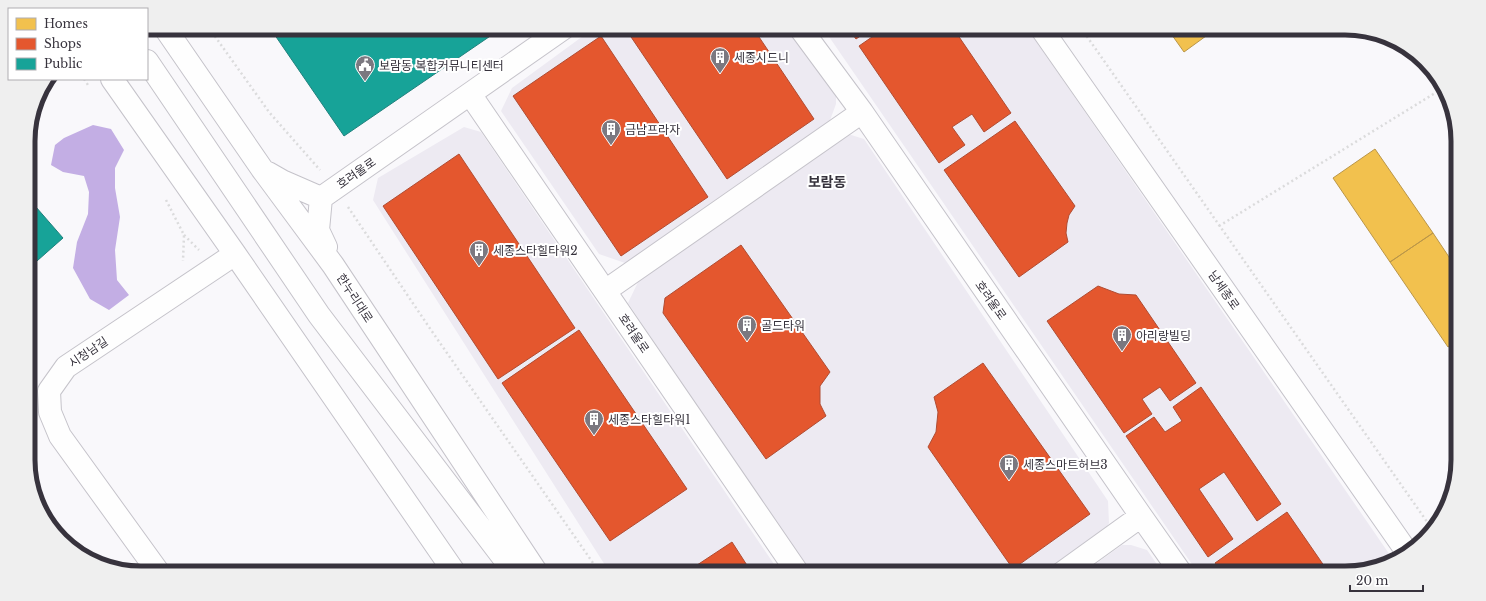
<svg xmlns="http://www.w3.org/2000/svg" width="1486" height="601" font-family="'Libre Baskerville','Noto Sans KR',serif">
<style>
.built{fill:#edeaf2}
.water{fill:#c3aee4}
.homes{fill:#f2c14e;stroke:#ba9649}
.shops{fill:#e4572e;stroke:#b04c32}
.public{fill:#17a398;stroke:#21817d}
.lines{fill:none;stroke-linecap:round;stroke-linejoin:round}
.minor-casing{stroke:#c5c3ca;stroke-width:24}
.path{stroke:#dbdbdc;stroke-width:2.5;stroke-dasharray:2 3;stroke-linecap:butt}
.minor{stroke:#fefefe;stroke-width:22}
.labels{text-anchor:middle;dominant-baseline:central;stroke-width:4;stroke-linejoin:round;paint-order:stroke}
.poi-label{font-size:12px;fill:#37333d;stroke:#fff;text-anchor:start}
.street-label{font-size:12px;fill:#37333d;stroke:#fff}
.quarter-label{font-size:14px;font-weight:bold;fill:#37333d;stroke:#fff}
.rim{fill:none;stroke:#37333d;stroke-width:5}
</style>
<rect width="100%" height="100%" fill="#f9f8fb"/>
<path class="built" d="M594 28H793L836 90V104L829 123 643 255 625 263 599 254 501 111 512 88Z
M823 28H1027L1392 558 1352 573H1198Z
M464 127 481 132 780 573H610L373 200 378 178Z
M848 134 864 139 1108 501 1109 523 1102 535 1048 573H810L628 303 639 280Z
M1122 545H1131L1147 550 1163 573H1083Z"/>
<path class="water" d="M93 125 111 129 124 150 115 168V188L120 217 115 250 117 280 129 295 109 310 90 299 73 268 77 242 88 214 89 192 84 176 63 172 51 165 55 145 64 138Z"/>
<path class="homes" d="M1167 28H1217L1184 52Z
M1375 149 1433 233 1390 262 1333 178Z
M1433 233 1457 269 1458 341 1448 347 1390 262Z"/>
<path class="shops" d="M625 28H753L814 119 727 179Z
M848 28H872L856 39Z
M885 28H953L1011 113 984 132 972 114 952 127 965 145 939 163 859 46Z
M601 36 708 197 621 256 513 96Z
M1015 121 1075 206 1069 215 1067 223 1066 233 1068 242 1019 277 944 170Z
M459 154 575 328 498 379 383 206Z
M741 245 830 372 820 386V404L826 416 766 459 663 313 665 298Z
M1098 286 1119 294 1136 295 1196 383 1170 401 1160 387 1142 399 1152 414 1124 433 1047 321Z
M579 330 687 489 610 541 502 383Z
M983 363 1090 514 1013 569 928 447 936 432 938 412 934 397Z
M1201 387 1281 504 1257 521 1224 472 1199 489 1233 539 1208 557 1126 436 1154 417 1165 432 1182 421 1173 407Z
M1287 512 1329 573H1222L1215 563Z
M732 542 752 573H685Z
M1136 565 1141 573H1125Z"/>
<path class="public" d="M270 28H502L344 136Z
M29 199 63 238 29 268Z"/>
<g class="lines">
<defs>
<path id="minor" d="M165 28 262 169 333 265 537 573
M800 28 862 112 1141 516 1181 573
M1041 28 1407 552
M147 61 319 315 515 573
M112 79 235 254 455 573
M470 94 798 573
M268 173 282 181 321 198
M321 198 564 28
M321 198 318 230 326 247
M605 291 862 112
M159 573 60 436 50 412 49 391 66 367 235 254
M1062 573 1141 516"/>
</defs>
<use href="#minor" class="minor-casing"/>
<path class="path" d="M209 28 269 112 320 170
M1081 28 1430 526
M84 79 88 85
M166 200 184 235 183 261
M348 207 431 330 600 573
M1219 226 1440 90
M184 235 199 250"/>
<use href="#minor" class="minor"/>
</g>
<defs>
<symbol id="building-pin" viewBox="-11 -11 22 30"><path d="M0 17L-7.5 6A9.5 9.5 0 1 1 7.5 6Z" fill="#7b7880" stroke="#fff"/><path d="M-4-6H4V6H1V3H-1V6H-4ZM-2.5-4.3h1.7v1.8h-1.7ZM.8-4.3h1.7v1.8H.8ZM-2.5-1h1.7V.8h-1.7ZM.8-1h1.7V.8H.8Z" fill="#fff"/></symbol>
<symbol id="civic-pin" viewBox="-11 -11 22 30"><path d="M0 17L-7.5 6A9.5 9.5 0 1 1 7.5 6Z" fill="#7b7880" stroke="#fff"/><path d="M-.6-6.5H3V-4.5H.6V-3L4-1V1h2V6H-6V1h2V-1L-.6-3ZM-1.2 2.5V6h2.4V2.5Z" fill="#fff"/></symbol>
</defs>
<g fill-rule="evenodd">
<use href="#building-pin" x="709" y="46" width="22" height="30"/>
<use href="#civic-pin" x="354" y="54" width="22" height="30"/>
<use href="#building-pin" x="600" y="118" width="22" height="30"/>
<use href="#building-pin" x="468" y="239" width="22" height="30"/>
<use href="#building-pin" x="736" y="314" width="22" height="30"/>
<use href="#building-pin" x="1111" y="324" width="22" height="30"/>
<use href="#building-pin" x="583" y="408" width="22" height="30"/>
<use href="#building-pin" x="998" y="453" width="22" height="30"/>
</g>
<g class="labels">
<g class="poi-label">
<text x="734" y="57">세종시드니</text>
<text x="379" y="65">보람동 복합커뮤니티센터</text>
<text x="625" y="129">금남프라자</text>
<text x="493" y="250">세종스타힐타워2</text>
<text x="761" y="325">골드타워</text>
<text x="1136" y="335">아리랑빌딩</text>
<text x="608" y="419">세종스타힐타워1</text>
<text x="1023" y="464">세종스마트허브3</text>
</g>
<g class="street-label">
<text transform="translate(356 173) rotate(-35)">호려울로</text>
<text transform="translate(1224 290) rotate(55)">남세종로</text>
<text transform="translate(355 298) rotate(57)">한누리대로</text>
<text transform="translate(991 300) rotate(55)">호려울로</text>
<text transform="translate(634 333) rotate(56)">호려울로</text>
<text transform="translate(88 352) rotate(-34)">시청남길</text>
</g>
<g class="quarter-label">
<text x="827" y="182">보람동</text>
</g>
</g>
<path d="M0 0H1486V601H0ZM141 35H1345A106 106 0 0 1 1451 141V460A106 106 0 0 1 1345 566H141A106 106 0 0 1 35 460V141A106 106 0 0 1 141 35Z" fill="#efefef" fill-rule="evenodd"/>
<path class="rim" d="M141 35H1345A106 106 0 0 1 1451 141V460A106 106 0 0 1 1345 566H141A106 106 0 0 1 35 460V141A106 106 0 0 1 141 35Z"/>
<rect x="8" y="8" width="140" height="72" fill="#ffffff" stroke="#afadb1"/>
<rect x="16" y="18" width="20" height="12" fill="#f2c14e" stroke="#afadb1"/>
<text x="44" y="28" font-size="12" fill="#37333d">Homes</text>
<rect x="16" y="38" width="20" height="12" fill="#e4572e" stroke="#afadb1"/>
<text x="44" y="48" font-size="12" fill="#37333d">Shops</text>
<rect x="16" y="58" width="20" height="12" fill="#17a398" stroke="#afadb1"/>
<text x="44" y="68" font-size="12" fill="#37333d">Public</text>
<path d="M1350 585v6h73v-6" fill="none" stroke="#37333d" stroke-width="2"/>
<text x="1356" y="585" font-size="12" fill="#37333d" stroke="#ffffff" stroke-width="3" paint-order="stroke">20 m</text>
</svg>
